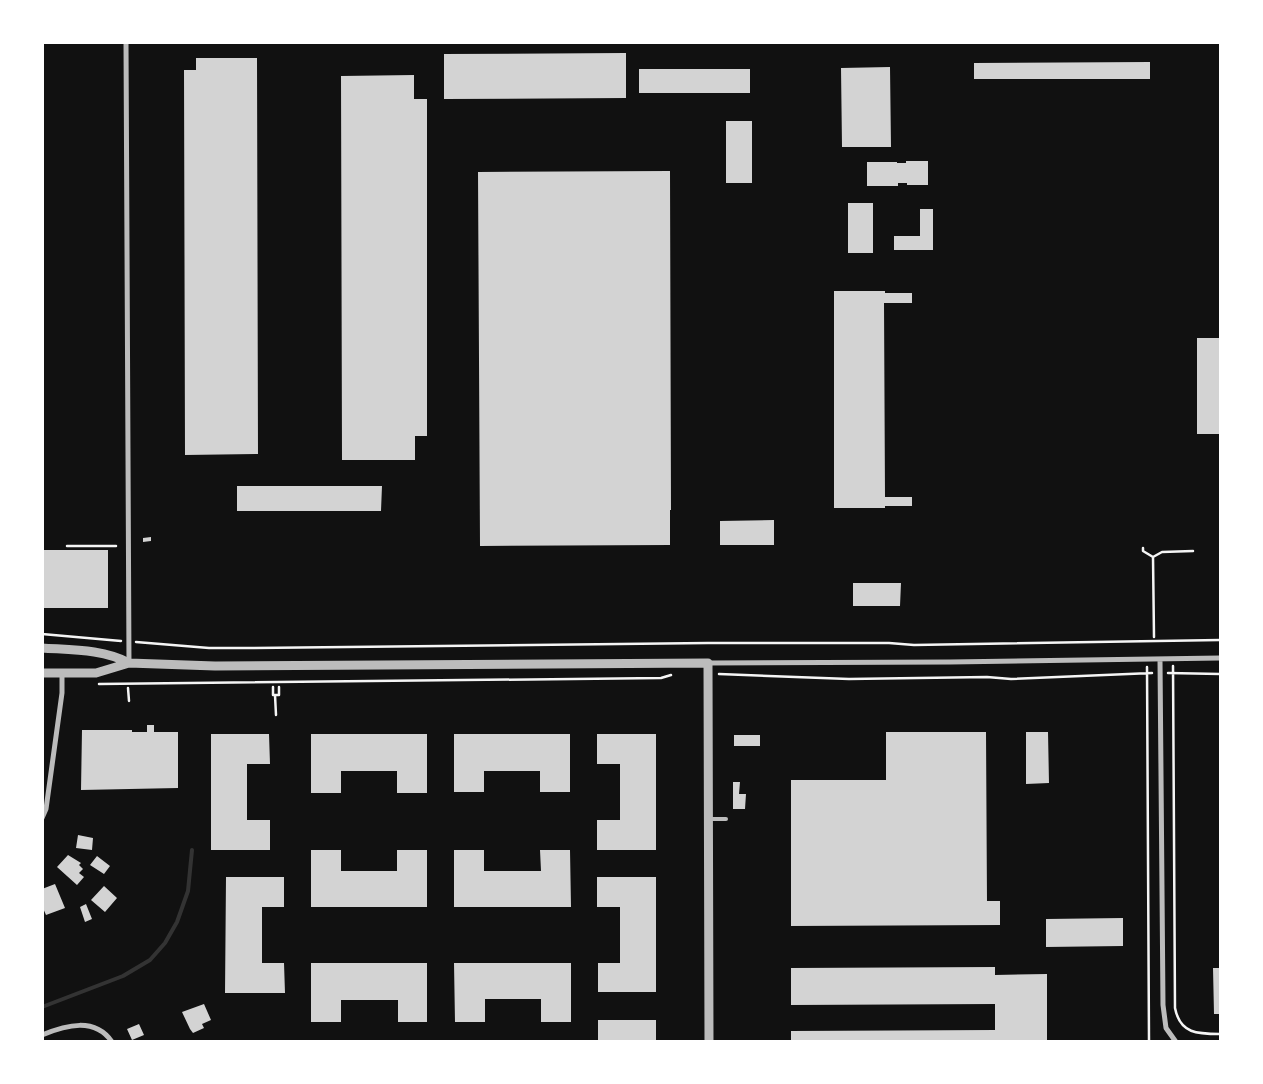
<svg xmlns="http://www.w3.org/2000/svg" width="1263" height="1084" font-family="'PT Sans',sans-serif">
<style>
.lines{fill:none;stroke-linecap:round;stroke-linejoin:round}
.stream{stroke:#333;stroke-width:4}
.building{fill:#d3d3d3}
.path{stroke:#f5f5f5;stroke-width:2.5}
.service{stroke:#bcbcbc;stroke-width:4}
.minor{stroke:#bcbcbc;stroke-width:5}
.tertiary{stroke:#bcbcbc;stroke-width:9}
</style>
<rect width="100%" height="100%" fill="#111"/>
<g class="lines">
<path class="stream" d="M42 1007 123 976 150 960 165 943 177 922 188 891 192 850"/>
</g>
<path class="building" d="M626 53V98L444 99V54Z
M196 58H257L258 454 185 455 184 70H196Z
M1150 62V79H974V63Z
M890 67 891 147H842L841 68Z
M639 69H750V93H639Z
M414 75V99H427V436H415V460H342L341 76Z
M726 121H752V183H726Z
M906 161H928V185H907V183H898V186H867V162H897V163H906Z
M670 171 671 510H670V545L480 546 478 172Z
M848 203H873V253H848Z
M920 209H933V250H894V236H920Z
M834 291H885V293H912V303H884L885 497H912V506H885V508H834Z
M1197 338H1220V434H1197Z
M237 486H382L381 511H237Z
M774 520V545H720V521Z
M151 537V541L143 542V538Z
M42 550H108V608H42Z
M853 583H901L900 606H853Z
M147 725H154V732H178V788L81 790 82 730H132V732H147Z
M886 732H986L987 901H1000V925L791 926V780H886Z
M1026 732H1048L1049 783 1026 784Z
M211 734H269L270 764H247V820H270V850H211Z
M311 734H427V793H397V771H341V793H311Z
M454 734H570V792H540V771H484V792H454Z
M597 734H656V850H597V820H620V764H597Z
M734 735H760V746H734Z
M733 782H740L739 794H746L745 809H733Z
M78 835 93 838 92 850 76 848Z
M311 850H341V871H397V850H427V907H311Z
M454 850H484V871H541L540 850H570L571 907H454Z
M68 855 81 863 79 865 83 869 79 873 84 877 77 885 57 867Z
M97 856 110 866 104 874 90 865Z
M226 877H284V907H262V963H284L285 993H225Z
M597 877H656V992H598V963H620V907H597Z
M55 884 65 908 46 915 42 906V889Z
M104 886 117 898 105 912 91 900Z
M86 904 92 919 85 922 80 907Z
M1123 918V946L1046 947V919Z
M311 963H427V1022H398V1000H341V1022H311Z
M454 963H571V1022H541V999H485V1022H455Z
M995 967V975L1047 974V1042H791V1031L995 1030V1004L791 1005V968Z
M1213 968H1220V1014H1214Z
M204 1004 211 1020 202 1024 204 1028 193 1033 190 1029 182 1012Z
M598 1020H656V1042H598Z
M139 1024 144 1035 132 1040 127 1029Z"/>
<g class="lines">
<path class="path" d="M67 546H116
M1143 548V551L1153 557 1162 552 1193 551
M1153 557 1154 637
M42 634 121 641
M136 642 209 648H248L708 643H889L914 645 1220 640
M1173 666 1175 1008C1180 1034 1198 1034 1220 1034
M1147 667 1149 1042
M1168 673 1220 674
M719 674 849 679 987 677 1011 679 1152 673
M99 684 661 678 671 675
M273 687V695H279V687
M128 688 129 701
M275 695 276 715"/>
<path class="service" d="M709 819H726"/>
<path class="minor" d="M126 42 129 663
M1160 660 1163 1005 1166 1028 1176 1042
M708 663 950 662 1220 658
M42 818 46 809 62 693V673
M42 1035C66 1025 95 1017 112 1042"/>
<path class="tertiary" d="M42 648C71 650 103 649 129 663
M42 673H96L129 663 215 666 708 663 709 1042"/>
</g>
<rect width="1263" height="1084" fill="none" stroke="#ffffff" stroke-width="88"/>
</svg>
